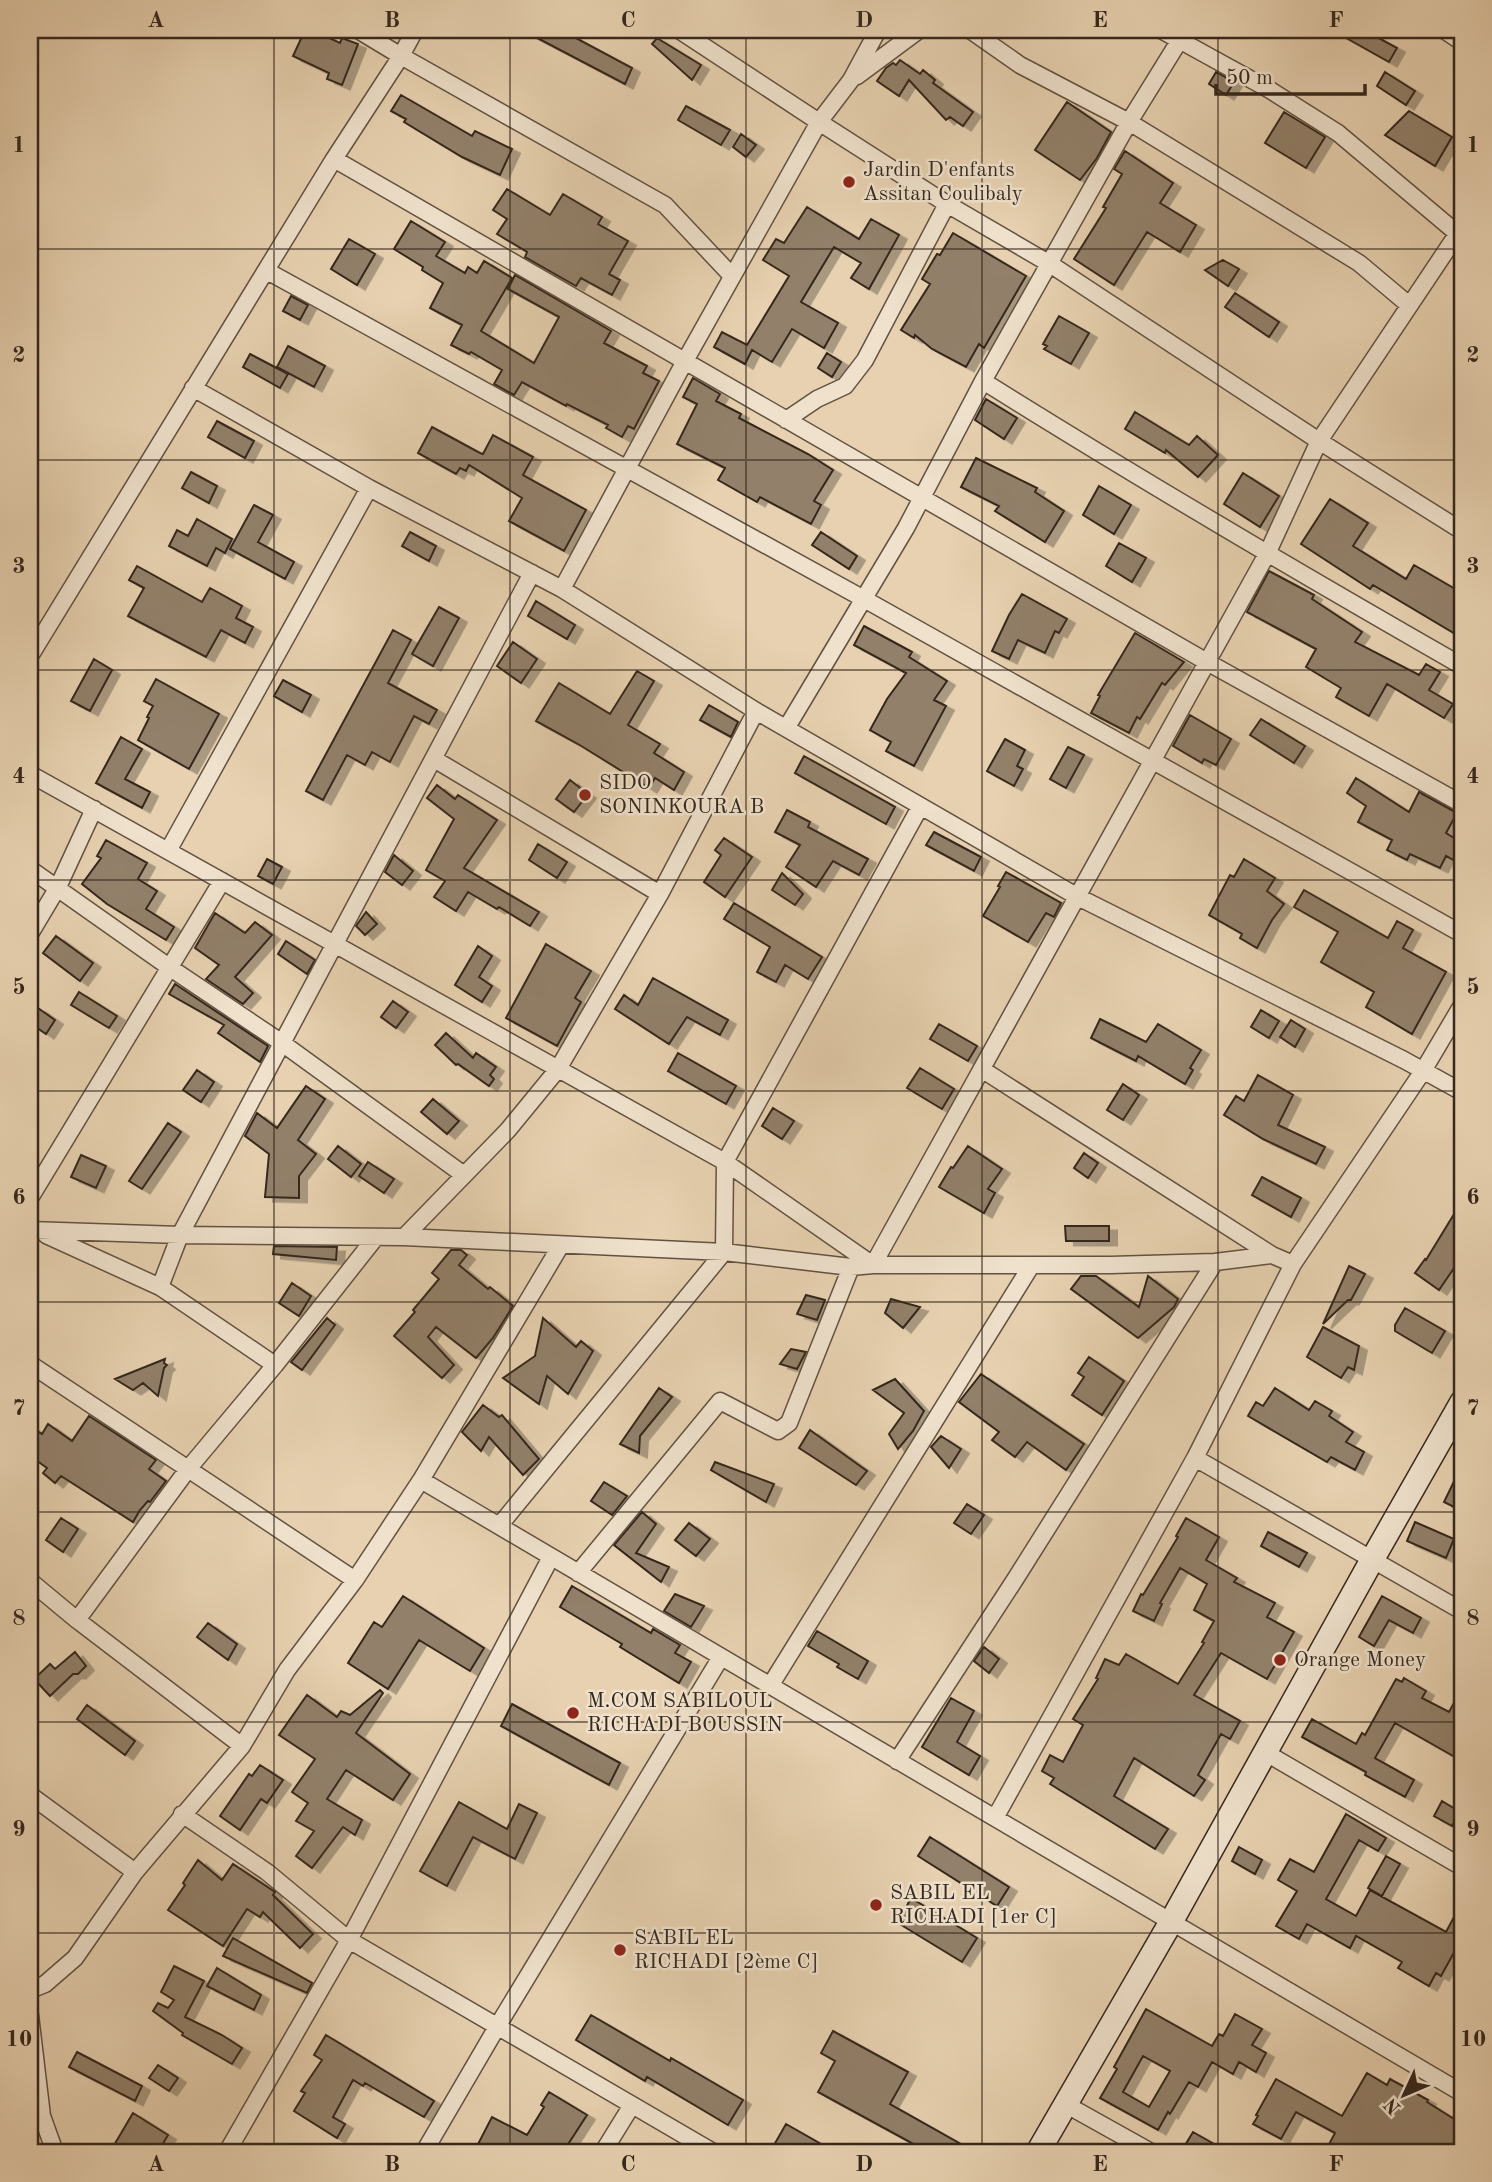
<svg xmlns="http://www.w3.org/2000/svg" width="1492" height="2182" font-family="'Old Standard TT',serif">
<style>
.building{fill:#92806a;stroke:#36281e;stroke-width:2;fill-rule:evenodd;filter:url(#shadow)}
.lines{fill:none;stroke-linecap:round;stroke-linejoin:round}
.street-casing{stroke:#625242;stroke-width:19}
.secondary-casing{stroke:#36281e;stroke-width:26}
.street{stroke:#efe1cc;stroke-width:16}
.secondary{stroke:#efe1cc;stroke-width:23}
.grid{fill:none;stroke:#36281e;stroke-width:2;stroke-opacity:0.55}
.poi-dot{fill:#8f2418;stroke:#efe1cc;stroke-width:2.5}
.labels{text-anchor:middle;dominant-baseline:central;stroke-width:5;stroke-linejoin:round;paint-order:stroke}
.poi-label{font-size:21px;fill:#36281e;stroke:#efe1cc;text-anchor:start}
.neatline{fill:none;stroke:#36281e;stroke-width:2.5}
.grid-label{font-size:23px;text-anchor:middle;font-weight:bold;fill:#36281e}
</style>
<defs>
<filter id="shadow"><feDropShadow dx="8" dy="4.5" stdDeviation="0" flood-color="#0004"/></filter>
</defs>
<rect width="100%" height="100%" fill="#e7d1b0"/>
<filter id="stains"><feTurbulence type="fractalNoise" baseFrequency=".00286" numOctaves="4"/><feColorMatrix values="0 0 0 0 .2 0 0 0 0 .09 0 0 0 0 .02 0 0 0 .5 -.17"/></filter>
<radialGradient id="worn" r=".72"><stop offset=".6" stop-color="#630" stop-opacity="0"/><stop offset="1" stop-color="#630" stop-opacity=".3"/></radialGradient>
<path class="building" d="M305 30H312L340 43 342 38 358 44 342 85 327 79 329 73 293 56Z
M522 30H561L632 68 625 84Z
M1332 30H1364L1397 48 1389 62Z
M657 38 701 65 692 80 652 44Z
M900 60 920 74 923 70 935 80 933 83 973 112 963 126 950 117 946 120 909 80 899 96 877 81 886 68 893 63 896 65Z
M1216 72 1234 82 1226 95 1209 84Z
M1385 72 1415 91 1406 105 1377 86Z
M401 95 472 136 475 131 512 149 500 175 462 157 404 122 406 119 391 111Z
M1067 102 1111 132 1097 158 1080 180 1035 150Z
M686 106 730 130 721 145 678 120Z
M1409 111 1452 137 1435 166 1385 135Z
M1284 112 1325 137 1306 168 1265 143Z
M741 134 756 145 746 157 733 147Z
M1125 151 1173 183 1160 203 1196 225 1180 252 1147 232 1114 285 1074 259 1106 208 1103 207 1122 174 1114 169Z
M507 189 550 215 563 194 602 217 598 224 628 241 609 274 620 280 612 295 581 278 576 286 525 257 527 252 497 234 507 219 493 210Z
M807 207 859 239 871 219 899 235 869 289 851 278 861 263 834 247 801 302 838 323 824 348 792 329 772 362 752 350 745 364 714 347 722 332 747 345 789 276 763 260 776 239 784 243Z
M411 221 445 242 436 256 465 273 468 267 477 273 484 261 512 278 481 331 534 363 559 317 508 289 515 275 611 331 604 343 647 366 643 373 659 381 634 429 628 426 622 437 606 428 608 425 567 404 566 406 522 382 514 395 494 384 502 370 471 352 469 354 451 345 462 325 430 308 443 283 422 270 423 267 394 249Z
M953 233 1026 276 984 348 979 344 966 367 932 349 915 335 914 338 901 330 930 284 922 279 937 254 940 255Z
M349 239 375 254 357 285 331 269Z
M1223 260 1239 269 1228 286 1205 270Z
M1235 293 1279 322 1269 337 1225 307Z
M291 296 308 305 300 320 283 311Z
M1059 316 1089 333 1071 364 1044 349 1047 346 1043 344Z
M288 346 325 366 314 387 277 367Z
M827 353 841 362 832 377 818 368Z
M250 354 288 374 280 388 243 367Z
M693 378 720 394 716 401 741 414 739 418 808 454 833 470 814 501 821 505 811 524 760 497 757 502 718 480 725 468 677 444 697 404 683 397Z
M986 399 1017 418 1004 439 975 420Z
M1135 412 1189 445 1197 436 1218 455 1198 477 1166 450 1165 453 1125 429Z
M217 421 254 441 245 458 208 437Z
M432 427 480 453 483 454 493 435 533 457 523 475 586 510 564 551 509 521 522 498 469 465 466 471 460 468 456 474 418 453Z
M976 458 1037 488 1035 492 1064 511 1045 542 995 511 999 506 961 487Z
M191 472 217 486 209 503 182 488Z
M1243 473 1279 496 1260 527 1224 504Z
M1099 486 1131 505 1114 534 1083 515Z
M1330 499 1368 523 1353 546 1406 579 1414 565 1462 593V638L1373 585 1370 589 1301 544Z
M254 505 273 515 258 542 294 562 285 579 230 549Z
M197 519 232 539 225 553 216 548 207 566 169 546 177 530 188 536Z
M410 532 436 546 429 561 402 546Z
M821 532 857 556 849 569 812 545Z
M1119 543 1146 558 1132 582 1106 566Z
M137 566 202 602 210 588 242 606 236 618 253 627 245 643 221 630 206 657 128 616 144 588 129 580Z
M1269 571 1314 595 1312 599 1362 632 1355 642 1419 675 1426 664 1440 672 1429 690 1453 704 1444 718 1387 684 1369 716 1336 697 1341 688 1306 667 1316 649 1247 612Z
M1022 594 1067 619 1059 633 1055 631 1045 653 1018 640 1009 659 992 651 1009 615Z
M536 601 575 625 567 639 528 616Z
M439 607 459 618 433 666 412 654Z
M864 626 912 652 909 657 947 681 934 700 946 706 914 766 886 751 891 742 870 730 887 699 906 673 854 645Z
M393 630 411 640 388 683 437 710 429 724 414 716 390 762 372 752 365 765 347 755 323 800 306 791Z
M1135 633 1184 662 1165 685 1162 683 1140 719 1137 717 1129 733 1091 713 1100 696 1098 695Z
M513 642 537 659 521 683 497 666Z
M94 659 112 670 90 711 71 701Z
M637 671 654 681 628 725 660 744 654 753 684 772 674 790 655 778 649 788 578 744 536 721 559 683 610 714Z
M156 679 219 714 189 769 138 740 149 718 147 717 153 706 144 701Z
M283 680 311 695 302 712 274 696Z
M709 705 738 722 731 737 700 720Z
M1190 715 1231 739 1216 765 1204 759 1202 763 1173 746Z
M1261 719 1305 746 1294 763 1250 735Z
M121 737 142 749 125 779 150 792 142 808 96 783Z
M1005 739 1025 750 1017 766 1023 769 1014 786 987 771Z
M1068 747 1084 755 1066 788 1050 779Z
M804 756 895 807 886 824 795 773Z
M1356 778 1409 812 1419 792 1457 813 1446 833 1462 843V865L1446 856 1440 868 1410 854 1407 860 1387 850 1392 840 1358 822 1366 806 1347 793Z
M570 780 588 794 574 812 556 799Z
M437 785 455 799 458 795 497 820 464 868 539 912 530 926 499 907 497 909 468 892 456 911 434 897 445 881 426 870 454 819 427 798Z
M787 810 810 822 808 827 868 859 859 875 833 861 816 887 786 867 800 845 775 832Z
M934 832 981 857 974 871 926 845Z
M724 838 752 857 725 897 704 882 721 855 715 850Z
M106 840 147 863 138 879 157 891 146 909 174 927 166 940 107 904 82 884 101 858 97 856Z
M538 844 567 862 557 878 529 860Z
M394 855 413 871 402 885 385 872Z
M267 859 282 867 273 884 258 876Z
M1244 859 1275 878 1267 891 1284 904 1272 920 1257 948 1240 938 1242 934 1209 915 1230 875 1234 877Z
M1006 872 1061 903 1054 917 1046 913 1028 942 983 916 1000 887 998 886Z
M782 873 803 894 795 905 772 890Z
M1304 890 1388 938 1397 921 1413 930 1403 948 1446 972 1412 1034 1366 1007 1374 992 1321 962 1338 932 1294 907Z
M734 903 822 957 808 979 785 965 776 982 757 972 770 947 724 919Z
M366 912 377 924 365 935 356 926Z
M215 913 245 933 255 922 272 935 235 977 253 993 243 1004 206 979 219 965 195 948Z
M56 936 93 963 80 981 43 953Z
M286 941 315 960 307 974 278 954Z
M546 944 591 971 575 998 581 1002 557 1046 506 1018Z
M478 946 492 956 479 977 492 986 482 1002 455 985Z
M653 978 728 1020 720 1035 687 1017 669 1044 615 1009 624 995 638 1005Z
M175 984 268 1046 260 1062 218 1033 224 1025 169 994Z
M79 992 117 1016 109 1028 71 1005Z
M393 1001 408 1012 396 1028 381 1017Z
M38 1008 55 1020 46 1034 30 1023V1020Z
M1261 1010 1279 1021 1269 1038 1251 1027Z
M1100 1019 1146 1042 1158 1024 1201 1050 1190 1068 1193 1070 1185 1084 1138 1056 1136 1061 1091 1038Z
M1291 1020 1305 1029 1295 1047 1280 1037Z
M939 1024 977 1046 968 1061 930 1039Z
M446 1033 473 1058 476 1053 496 1067 490 1075 494 1079 489 1086 458 1064 456 1065 435 1045Z
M678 1053 736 1086 726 1104 668 1071Z
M920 1068 954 1089 942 1109 907 1088Z
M197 1070 214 1082 201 1102 183 1090Z
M1258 1075 1293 1095 1278 1125 1325 1147 1316 1164 1263 1139 1224 1115 1236 1096 1244 1101Z
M1123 1084 1139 1095 1123 1120 1107 1110Z
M306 1086 325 1099 298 1140 316 1154 299 1176V1198L265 1197 269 1154 245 1136 257 1113 277 1128Z
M433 1099 459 1121 447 1134 421 1112Z
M773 1108 794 1121 782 1139 762 1126Z
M168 1123 181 1132 142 1189 129 1181Z
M338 1146 361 1164 351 1177 328 1159Z
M968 1146 1002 1169 988 1189 995 1193 984 1213 939 1187 951 1167 953 1168Z
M1084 1153 1098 1163 1088 1178 1074 1168Z
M81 1155 106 1166 96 1188 71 1177Z
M368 1162 394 1179 384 1193 359 1176Z
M1262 1177 1301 1198 1291 1217 1252 1195Z
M1462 1201V1273L1454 1268 1439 1290 1415 1273 1425 1259 1426 1260Z
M1065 1226H1109V1241H1066Z
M274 1246 337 1247 336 1260 273 1254Z
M451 1250H461L467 1255 459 1265 488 1289 490 1287 513 1306 493 1338 476 1358 436 1327 428 1337 454 1365 442 1378 394 1336 415 1312 413 1310 439 1279 432 1273Z
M1349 1266 1365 1274 1351 1300H1348L1323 1324Z
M1081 1276H1096L1139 1307 1148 1276 1178 1299 1174 1307 1138 1338 1071 1289Z
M292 1283 311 1296 299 1316 279 1303Z
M806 1295 825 1300 817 1320 797 1314Z
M891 1299 920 1307 903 1328 885 1313Z
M1405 1308 1445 1331 1432 1353 1395 1331V1325Z
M327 1318 335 1325 302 1370 291 1362Z
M543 1318 576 1347 581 1341 593 1351 568 1394 547 1376 539 1404 503 1378 535 1356Z
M1323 1327 1359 1346 1354 1370 1348 1367 1341 1378 1307 1357Z
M791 1349 806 1352 797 1369 780 1364Z
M1089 1357 1124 1381 1102 1415 1072 1395 1084 1377 1078 1373Z
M165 1359 164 1363 167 1365 164 1368 158 1396 143 1383 133 1390 115 1379Z
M981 1374 1084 1444 1066 1470 1027 1442 1015 1457 992 1440 999 1432 959 1402Z
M895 1379 924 1411 913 1431 898 1449 889 1434 904 1413 873 1390Z
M659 1388 672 1397 640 1436 639 1453 620 1444Z
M1275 1388 1309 1410 1315 1401 1332 1411 1329 1416 1353 1432 1346 1442 1364 1452 1355 1470 1331 1457 1327 1462 1248 1416 1256 1402 1263 1406Z
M483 1405 499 1417 502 1415 539 1459 523 1475 489 1437 481 1451 462 1432Z
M89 1416 156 1460 149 1469 166 1481 150 1502 148 1501 140 1510 133 1522 61 1476 55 1483 43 1473 47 1468 30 1456V1426L42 1434 48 1424 72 1441Z
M810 1430 867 1471 856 1485 799 1448Z
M941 1436 961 1449 949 1468 931 1447Z
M715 1462 774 1484 766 1502 711 1470Z
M1462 1465V1511L1444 1502Z
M604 1482 627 1496 612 1515 591 1501Z
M967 1504 984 1515 971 1534 954 1523Z
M642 1512 656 1524 636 1553 669 1567 661 1582 614 1545Z
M61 1518 78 1529 63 1552 46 1540Z
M1186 1518 1219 1537 1206 1560 1237 1578 1234 1582 1275 1603 1267 1617 1294 1632 1267 1679 1221 1653 1194 1695 1240 1721 1230 1739 1221 1734 1198 1775 1205 1780 1194 1796 1134 1758 1114 1796 1168 1829 1155 1849 1050 1784 1054 1778 1042 1771 1050 1755 1063 1762 1083 1725 1073 1719 1098 1679 1096 1678 1105 1659 1119 1665 1126 1654 1178 1684 1204 1643 1202 1642 1214 1621 1194 1610 1207 1584 1180 1568 1160 1603 1162 1604 1154 1621 1133 1611 1141 1594 1143 1595 1178 1537 1176 1536Z
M1415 1522 1454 1539 1446 1558 1407 1541Z
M689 1523 710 1539 696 1556 675 1540Z
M1268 1532 1307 1553 1299 1567 1261 1546Z
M572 1586 651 1633 653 1629 680 1645 675 1653 691 1662 679 1683 620 1647 622 1644 560 1607Z
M675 1594 704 1606 691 1627 664 1611Z
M403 1596 484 1648 470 1671 419 1640 388 1689 348 1663 374 1622 382 1627Z
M1382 1596 1421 1618 1413 1633 1389 1620 1374 1646 1359 1637Z
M208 1623 237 1644 228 1660 197 1637Z
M817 1631 868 1661 858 1679 837 1667 839 1664 808 1646Z
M984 1647 999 1659 989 1673 974 1661Z
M75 1652 86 1666 78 1674H73L50 1696 34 1679 50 1664 55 1669Z
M1404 1678 1426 1691 1422 1698 1449 1712 1462 1688V1761L1395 1723 1375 1758 1414 1780 1405 1797 1365 1775 1366 1772 1302 1737 1312 1719 1356 1744 1362 1733 1365 1735 1396 1679 1402 1682Z
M380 1690 383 1693 356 1733 410 1774 393 1800 346 1770 327 1799 362 1820 355 1835 343 1827 312 1868 296 1856 314 1831 296 1821 308 1803 292 1792 315 1759 279 1735 307 1695 337 1717 341 1711 350 1715Z
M951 1698 974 1711 957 1742 980 1756 969 1775 922 1747Z
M512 1704 620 1763 609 1785 501 1726Z
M87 1705 135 1741 125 1755 77 1719Z
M260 1765 283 1780 267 1803 261 1799 240 1830 220 1816 249 1774 252 1776Z
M1442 1801 1460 1812 1452 1826 1434 1816Z
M459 1802 507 1829 519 1804 537 1813 515 1859 473 1837 447 1886 420 1871Z
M1346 1814 1386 1838 1378 1851 1359 1840 1326 1899 1356 1916 1370 1890 1446 1932 1462 1902V1938L1441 1976 1436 1973 1429 1986 1398 1968 1402 1962 1356 1936 1350 1948 1307 1924 1299 1939 1276 1926 1297 1891 1278 1880 1290 1859 1314 1872Z
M930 1837 1009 1887 997 1906 918 1856Z
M1239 1847 1262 1860 1255 1874 1232 1861Z
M1386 1856 1400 1864 1382 1896 1368 1888Z
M198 1860 222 1880 233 1864 275 1892 273 1895 313 1934 300 1948 263 1912 260 1917 247 1909 223 1946 168 1910 185 1885 183 1883Z
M911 1898 977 1938 962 1962 898 1923Z
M233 1938 312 1983 307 1993 223 1956Z
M174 1966 204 1981 185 2017 222 2035 242 2048 232 2064 182 2035 183 2033 153 2011 158 2003 168 2008 174 2000 161 1992Z
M217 1968 261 1995 254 2010 207 1986Z
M1146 2009 1212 2046 1219 2034 1223 2036 1235 2014 1262 2029 1252 2045 1266 2053 1256 2072 1239 2062 1233 2074 1212 2062 1198 2087 1189 2082 1170 2114 1168 2112 1158 2130 1100 2098 1117 2069 1114 2067ZM1143 2056 1170 2071 1149 2107 1123 2092Z
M591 2015 670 2061 671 2058 743 2100 728 2125 647 2077 645 2081 576 2040Z
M833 2031 908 2072 890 2104 975 2152H928L818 2092 835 2061 821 2053Z
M326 2035 434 2101 424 2117 365 2083 363 2086 353 2080 333 2117 345 2124 337 2138 294 2111 305 2093 301 2091 322 2060 314 2055Z
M77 2052 142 2086 135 2101 69 2067Z
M158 2065 178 2078 169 2091 149 2078Z
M1367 2073 1387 2085 1390 2079 1428 2100 1427 2102 1462 2124V2132L1450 2152H1325L1335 2133 1296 2112 1281 2139 1253 2124 1258 2116 1256 2115 1276 2079 1342 2116Z
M549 2092 587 2115 563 2152H489L477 2146 492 2117 527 2135 544 2107 541 2105Z
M133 2113 168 2135 158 2152H110Z
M786 2124 835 2152H770Z
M1193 2132 1228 2152H1193L1184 2147Z"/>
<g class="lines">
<defs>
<path id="street" d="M358 30 401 56 665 205 732 276
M679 30 819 122 947 204 1050 264 1319 441 1462 531
M970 30 1020 65 1129 122 1359 263 1409 305
M1161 30 1270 90 1338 133 1458 234
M1444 30 1462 42
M857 76 919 30
M334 159 1207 662 1462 804
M267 271 864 599 1462 934
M983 381C1141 480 1301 574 1462 666
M193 388 369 488 562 589 756 711 1078 897 1404 1060 1462 1092
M786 420 817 399 845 386 865 360 947 204
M562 589 685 361 819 122 851 80 878 30
M30 656 334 159 401 56 415 30
M787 727 906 528 983 381 1129 122 1186 30
M434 759 660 894
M30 774 725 1162 873 1265 1267 554 1319 441 1462 227
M168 851 369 488
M30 869 169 967 282 1043 464 1175
M30 934 58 887 94 809
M983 1070 1272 1255
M30 1198 222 881
M30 1230 180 1235 404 1237 724 1252 851 1267 873 1265H1111L1215 1262 1272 1255 1293 1264
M46 1235 160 1287 275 1365
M404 1237 508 1130 558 1069 660 894 756 711
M160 1287 180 1235 532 573
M30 1364 355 1580
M1195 1458 1462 1611
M421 1480 1462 2093
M499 1526 724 1252 725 1162 920 807
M578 1573 720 1401 778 1431 789 1423 851 1267
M30 1581 77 1620 242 1746
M77 1620 188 1469 275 1365 376 1237
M770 1686 1031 1266
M1266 1753 1462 1867
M897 1761 1016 1578 1215 1262
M30 1795 135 1872
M182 1814 267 1872 349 1940 713 2152
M995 1818 1195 1458 1293 1264 1423 1071 1462 1005
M30 1990 45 1984 75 1958 135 1872 242 1746 287 1670 355 1580 421 1480 561 1245
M30 2015 42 2116 55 2152
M1065 2104 1151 2152
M227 2152 349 1940 551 1557
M424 2152 497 2027 721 1657
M603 2152 632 2105"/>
<path id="secondary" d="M1038 2152 1171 1922 1372 1560 1462 1402"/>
</defs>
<use href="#street" class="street-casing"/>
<use href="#secondary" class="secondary-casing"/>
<use href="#street" class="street"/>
<use href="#secondary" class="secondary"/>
</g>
<path class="grid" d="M274 30V2152M510 30V2152M746 30V2152M982 30V2152M1218 30V2152M30 249H1462M30 460H1462M30 670H1462M30 880H1462M30 1091H1462M30 1302H1462M30 1512H1462M30 1722H1462M30 1933H1462"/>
<g class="poi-dot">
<circle cx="849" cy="182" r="7"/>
<circle cx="585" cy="795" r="7"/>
<circle cx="1280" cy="1660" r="7"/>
<circle cx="573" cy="1713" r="7"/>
<circle cx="876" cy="1905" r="7"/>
<circle cx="620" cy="1950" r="7"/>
</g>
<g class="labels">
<g class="poi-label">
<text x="863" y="170">Jardin D'enfants<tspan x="863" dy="24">Assitan Coulibaly</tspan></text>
<text x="599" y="783">SIDO<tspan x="599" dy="24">SONINKOURA B</tspan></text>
<text x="1294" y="1660">Orange Money</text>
<text x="587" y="1701">M.COM SABILOUL<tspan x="587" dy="24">RICHADI BOUSSIN</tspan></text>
<text x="890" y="1893">SABIL EL<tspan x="890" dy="24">RICHADI [1er C]</tspan></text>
<text x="634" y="1938">SABIL EL<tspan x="634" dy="24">RICHADI [2ème C]</tspan></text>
</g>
</g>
<rect width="1492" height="2182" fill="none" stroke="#e7d1b0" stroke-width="77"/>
<g transform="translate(1404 2095) rotate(226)" stroke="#efe1cc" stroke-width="5" paint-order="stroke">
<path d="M0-5L12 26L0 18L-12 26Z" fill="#36281e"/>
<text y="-10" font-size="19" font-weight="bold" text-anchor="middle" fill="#36281e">N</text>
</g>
<path d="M1216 84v10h149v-10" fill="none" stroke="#36281e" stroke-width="3.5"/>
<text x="1226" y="84" font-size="21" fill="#36281e" stroke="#efe1cc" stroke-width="5" paint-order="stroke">50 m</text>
<rect x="38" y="38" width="1416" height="2106" class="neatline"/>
<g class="grid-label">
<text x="156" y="27">A</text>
<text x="392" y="27">B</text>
<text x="628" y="27">C</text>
<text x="864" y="27">D</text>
<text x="1100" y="27">E</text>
<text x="1336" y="27">F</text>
<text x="19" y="152">1</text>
<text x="1473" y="152">1</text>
<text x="19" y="362">2</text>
<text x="1473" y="362">2</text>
<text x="19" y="573">3</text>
<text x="1473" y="573">3</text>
<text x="19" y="783">4</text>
<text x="1473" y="783">4</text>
<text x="19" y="994">5</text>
<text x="1473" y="994">5</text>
<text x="19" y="1204">6</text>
<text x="1473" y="1204">6</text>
<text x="19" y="1415">7</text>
<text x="1473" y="1415">7</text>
<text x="19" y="1625">8</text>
<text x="1473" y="1625">8</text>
<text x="19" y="1836">9</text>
<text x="1473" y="1836">9</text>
<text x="19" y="2046">10</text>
<text x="1473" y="2046">10</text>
<text x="156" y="2171">A</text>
<text x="392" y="2171">B</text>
<text x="628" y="2171">C</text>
<text x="864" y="2171">D</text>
<text x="1100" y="2171">E</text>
<text x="1336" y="2171">F</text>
</g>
<rect width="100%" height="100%" filter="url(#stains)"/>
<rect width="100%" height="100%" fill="url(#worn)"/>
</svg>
